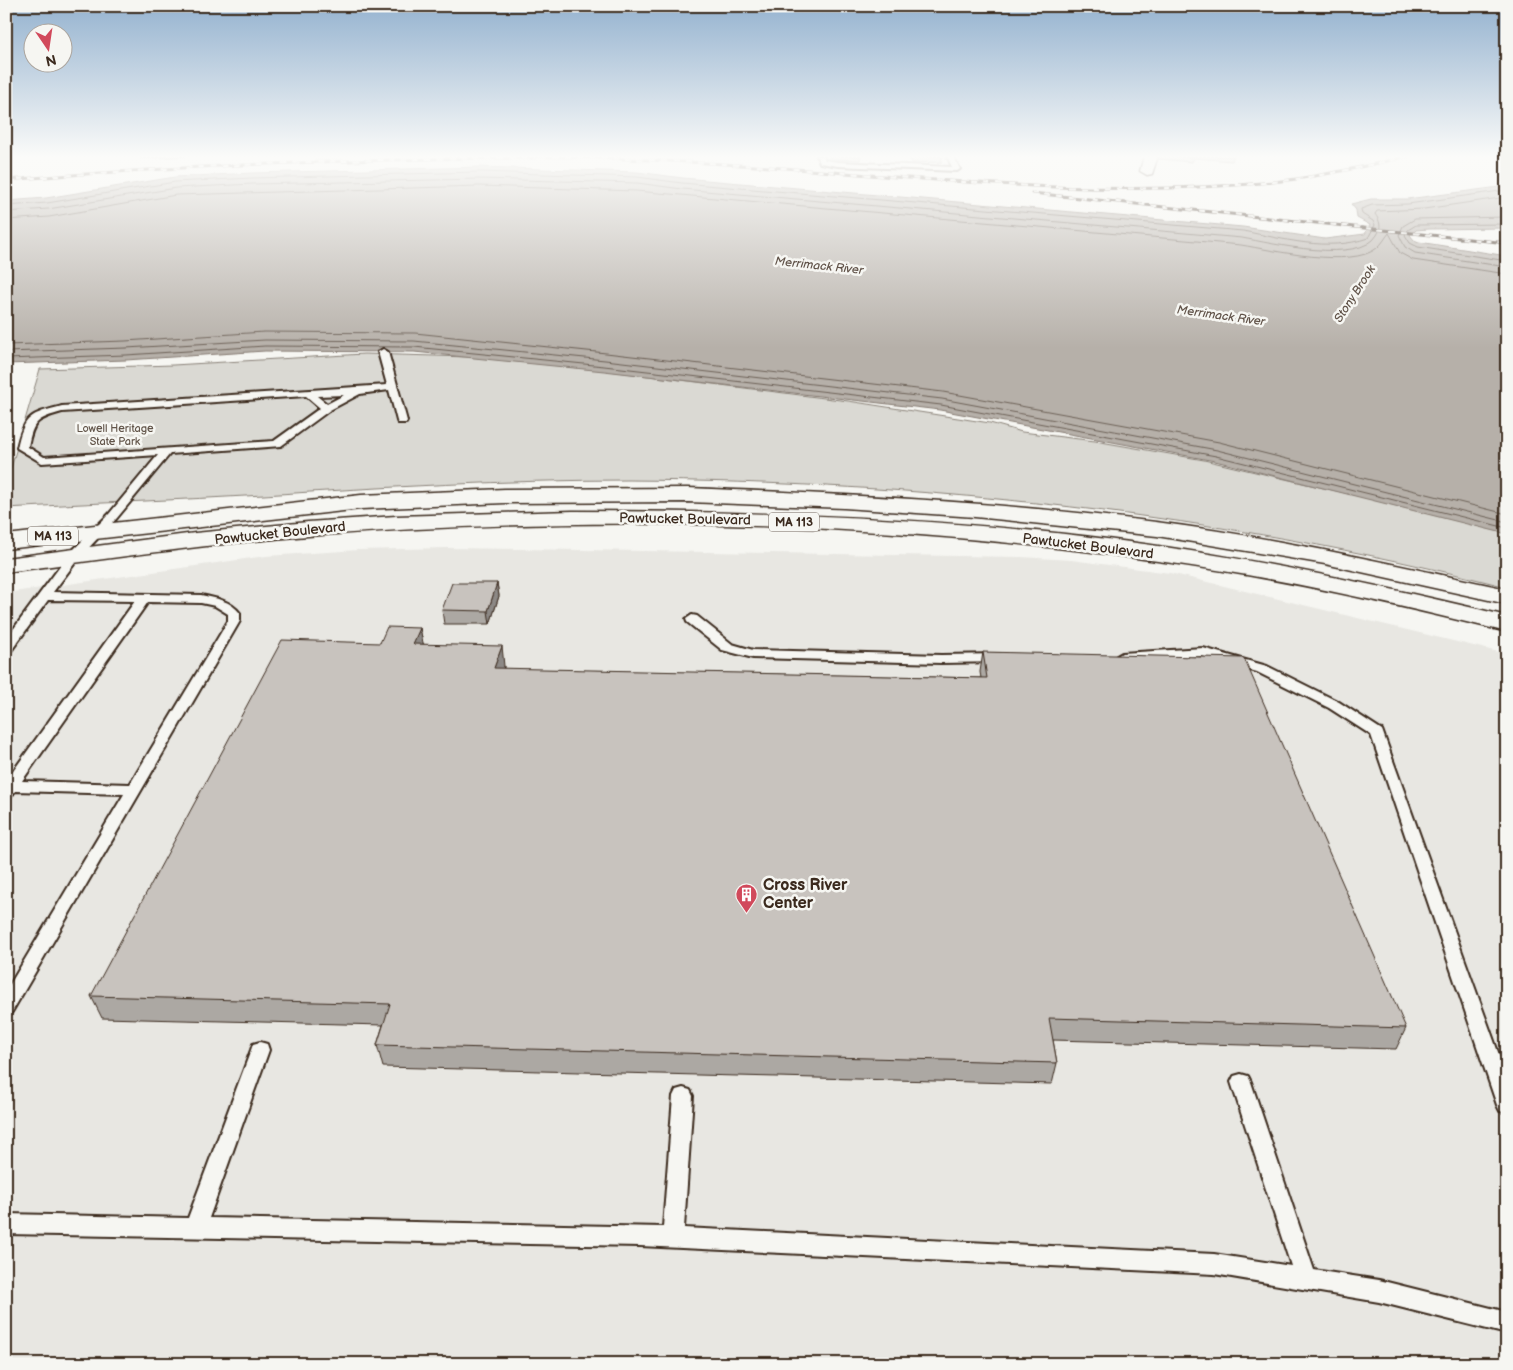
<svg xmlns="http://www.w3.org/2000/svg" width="1513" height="1370" font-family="'Balsamiq Sans',sans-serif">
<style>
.built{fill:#e8e7e2}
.green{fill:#dad9d3;stroke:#8a8278}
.water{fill:#b6b0a9;stroke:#857a71}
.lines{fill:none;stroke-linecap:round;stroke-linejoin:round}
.shore{stroke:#6c6056;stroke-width:1}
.lane-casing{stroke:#3b2a1e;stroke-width:4}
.street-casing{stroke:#3b2a1e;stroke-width:3}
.primary-casing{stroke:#3b2a1e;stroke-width:3}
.lane{fill:#f6f6f2;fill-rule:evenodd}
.street{fill:#f6f6f2;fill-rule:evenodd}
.primary{fill:#f6f6f2;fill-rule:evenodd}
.rail-casing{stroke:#3b2a1e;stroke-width:3}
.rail{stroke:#f6f6f2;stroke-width:2;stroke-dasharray:6;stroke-linecap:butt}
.wall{fill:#aca8a3;stroke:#3b2a1e}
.shaded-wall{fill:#8c8885;stroke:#3b2a1e}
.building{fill:#c8c3be;stroke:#3b2a1e}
.labels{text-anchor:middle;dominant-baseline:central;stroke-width:5;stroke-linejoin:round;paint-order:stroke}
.far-park-label{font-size:11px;fill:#63564b;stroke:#f6f6f2}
.far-water-label{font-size:12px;font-style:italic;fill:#605248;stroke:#f6f6f2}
.shield{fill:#f6f6f2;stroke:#73675e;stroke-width:1}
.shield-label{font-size:12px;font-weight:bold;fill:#3b2a1e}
.street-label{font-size:14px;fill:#3b2a1e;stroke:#f6f6f2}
.near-poi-label{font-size:16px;font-weight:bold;fill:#3b2a1e;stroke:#f6f6f2;text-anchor:start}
</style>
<rect width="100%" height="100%" fill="#f6f6f2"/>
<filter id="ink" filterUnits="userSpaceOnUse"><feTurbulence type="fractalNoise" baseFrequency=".02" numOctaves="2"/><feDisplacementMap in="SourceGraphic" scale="10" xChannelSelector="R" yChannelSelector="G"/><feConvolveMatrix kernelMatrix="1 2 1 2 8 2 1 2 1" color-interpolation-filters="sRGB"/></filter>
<g filter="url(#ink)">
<path class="built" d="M447 548 1021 557 1071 560 1170 573 1507 654V1364H6V593L266 556 358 550Z"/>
<path class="green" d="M364 354 505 358 848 401 990 423 1022 432 1095 441 1204 460 1507 531V587C1220 514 923 482 628 480 506 480 385 487 264 495 178 500 92 503 6 508V485L40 369 173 365Z"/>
<path class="water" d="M479 167 637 172 683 178 1243 227 1325 239 1365 234 1370 225 1357 218 1356 210 1351 204 1371 199H1407L1507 186 1506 228 1429 229 1416 230 1410 235 1414 240 1419 242 1507 256V534L1215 461 940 410 604 371 414 352 265 351 126 360 6 364V201L46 198 175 177 252 173Z"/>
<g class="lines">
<path class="shore" d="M6 206 47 203 175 182 252 178 479 172 637 177 682 183 1243 231C1284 239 1328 252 1368 238L1375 225 1373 221 1362 214 1361 209 1372 205 1408 204 1507 190
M6 212 48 209 176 188 253 184 479 179 637 183 682 189 1242 238C1271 243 1360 265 1377 235 1382 227 1380 221 1375 214L1377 211 1424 209 1507 197
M1507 217 1415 219 1403 226 1399 235 1405 247 1415 253 1507 267
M6 220 49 217 176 195 479 186 636 191 1241 245C1272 250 1352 269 1377 248 1382 244 1385 238 1389 233L1400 253 1413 260 1507 274
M1507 224 1416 225 1408 230 1405 235 1410 243 1418 247 1507 261
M6 345 125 341 264 332 415 333 606 353 943 392 1219 442 1507 514
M6 352 126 348 265 340 414 341 605 360 942 399 1217 450 1507 522
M6 359 126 355 265 346 414 347 604 366 941 405 1216 456 1507 528"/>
<defs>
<path id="lane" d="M817 156H823L825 160 838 162 952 167 947 156H953L960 169 957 171 838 166 820 163Z
M383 349 388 352 407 421 406 423H398L397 421 389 390 360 394 330 410 281 446 170 454 117 518 78 559 53 592 201 595C216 598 231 601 240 613V621L12 1012 6 1014V991L124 794 15 791 11 797 6 798V781L135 601 48 600 11 651 6 652V639L70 553 109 514 158 455 42 463 17 448C24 415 31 414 62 406L387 385 378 352ZM344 395 327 404 317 396ZM306 396 320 408 274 441 44 457 28 447C33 421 37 419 62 412ZM148 602 201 603 215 606 228 614V621L130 784 22 781Z
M692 615 697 616 732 644 753 650 941 655 1001 654 1008 658 1001 662 941 663 753 658 722 650 687 622 686 619Z
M1203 648 1267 666 1339 702 1382 730 1507 1077V1113L1500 1111 1497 1105 1371 735 1329 708 1257 672 1202 656 1122 661 1115 657 1122 653Z
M260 1042 267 1044 269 1050 209 1218 663 1227 673 1096 676 1090 683 1088 690 1090 693 1096 684 1228 1214 1254 1291 1266 1231 1082 1234 1076 1241 1074 1248 1076 1251 1082 1314 1270 1379 1280 1507 1312V1334L1379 1302 1214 1274 640 1246 6 1234V1214L188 1218 251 1050 253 1044Z"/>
<path id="street" d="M1144 156H1158L1152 174 1147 175 1140 171Z"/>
<path id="primary" d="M688 488C844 494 1001 502 1156 522 1274 537 1391 564 1507 589V604L1325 564 1157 536 975 517 844 508 688 502 505 503 361 509 6 549V535L361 495 505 489Z
M573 511C751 511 930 517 1107 539 1242 556 1375 584 1507 616V632C1394 604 1280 578 1165 562 883 521 591 514 308 536 207 544 107 559 6 572V558L195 533 308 522 396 516Z"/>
</defs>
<use href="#lane" class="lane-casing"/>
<use href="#street" class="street-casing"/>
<use href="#primary" class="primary-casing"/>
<use href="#lane" class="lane"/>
<use href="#street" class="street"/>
<use href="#primary" class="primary"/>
<defs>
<path id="rail" d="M529 156C627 158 724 163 821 171 972 183 1122 197 1273 182 1319 177 1363 167 1408 156
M6 180C182 166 358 158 535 158
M1032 193 1507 243"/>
</defs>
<use href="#rail" class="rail-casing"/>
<use href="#rail" class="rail"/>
</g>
<path class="wall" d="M830 156H861L860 160 830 159Z
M909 156H942V162L912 163Z
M1158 156H1234L1232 161 1194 158 1192 162 1159 159Z
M497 583 499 596 490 624H444L442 610Z
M420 628 423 644 504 666V669L981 678 980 672 983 652 1406 1028 1396 1049 1053 1040 1057 1063 1052 1084 383 1067 377 1045 383 1025 102 1018 91 996 380 643Z"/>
<path class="shaded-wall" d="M140 156H186L141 159Z
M497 583 499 596 490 624 488 611Z
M420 628 424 648 413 644Z
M502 646 504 666 498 689 494 668Z"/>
<path class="building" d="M1176 156H1194L1193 158Z
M452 583H497L488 611 442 610Z
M387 627 420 628 413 644 502 646 494 668 987 678 983 652 1244 658 1406 1028 1049 1018 1057 1063 377 1045 390 1004 91 996 282 640 380 643Z"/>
</g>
<linearGradient id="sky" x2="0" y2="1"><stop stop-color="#94b2cf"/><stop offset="0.45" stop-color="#fbfbf9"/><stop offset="1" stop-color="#fbfbf9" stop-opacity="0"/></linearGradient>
<rect width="1513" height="348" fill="url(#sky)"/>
<defs>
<symbol id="building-pin" viewBox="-11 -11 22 30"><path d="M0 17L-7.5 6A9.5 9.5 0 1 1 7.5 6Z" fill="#d1495b" stroke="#f6f6f2"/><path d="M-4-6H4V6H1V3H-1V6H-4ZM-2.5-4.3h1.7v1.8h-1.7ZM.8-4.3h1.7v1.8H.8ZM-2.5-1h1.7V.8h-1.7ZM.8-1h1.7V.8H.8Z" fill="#fff"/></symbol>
</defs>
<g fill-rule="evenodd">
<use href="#building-pin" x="734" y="882" width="25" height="34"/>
</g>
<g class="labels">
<g class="far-park-label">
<text x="115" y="428">Lowell Heritage<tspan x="115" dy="13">State Park</tspan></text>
</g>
<g class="far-water-label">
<text transform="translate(819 266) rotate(6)">Merrimack River</text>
<text transform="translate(1355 294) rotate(-57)">Stony Brook</text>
<text transform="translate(1221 316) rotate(8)">Merrimack River</text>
</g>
<g class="shield">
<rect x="769" y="512.5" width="50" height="19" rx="4"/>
<rect x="28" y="526.5" width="50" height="19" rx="4"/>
</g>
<g class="shield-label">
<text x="794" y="522">MA 113</text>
<text x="53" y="536">MA 113</text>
</g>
<g class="street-label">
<text transform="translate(685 519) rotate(1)">Pawtucket Boulevard</text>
<text transform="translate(280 533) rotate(-6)">Pawtucket Boulevard</text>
<text transform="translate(1088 546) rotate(7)">Pawtucket Boulevard</text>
</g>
<g class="near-poi-label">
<text x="763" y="885">Cross River<tspan x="763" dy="18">Center</tspan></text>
</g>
</g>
<rect width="1513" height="1370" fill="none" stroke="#f6f6f2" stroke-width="25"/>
<rect x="12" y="12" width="1488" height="1345" fill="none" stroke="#3b2a1e" stroke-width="2" filter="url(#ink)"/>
<g transform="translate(48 48) rotate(167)"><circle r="24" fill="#f6f6f2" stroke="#aba49d"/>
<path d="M0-4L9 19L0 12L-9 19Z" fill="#d1495b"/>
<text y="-8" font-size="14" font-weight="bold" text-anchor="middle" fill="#3b2a1e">N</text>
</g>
</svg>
